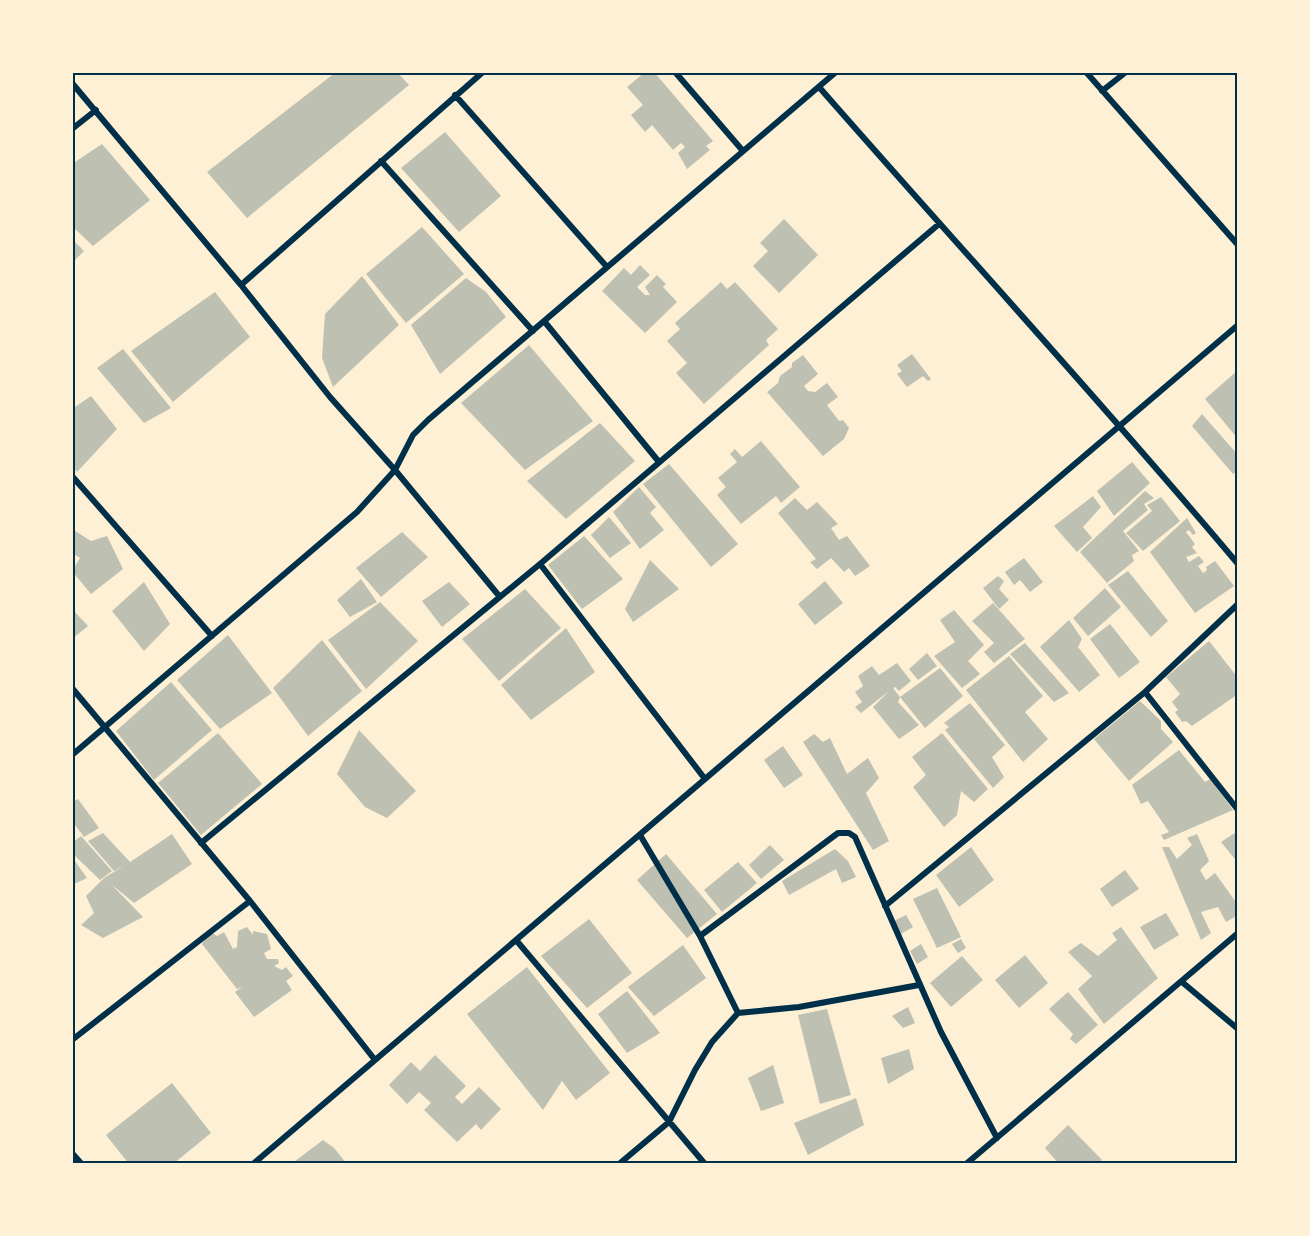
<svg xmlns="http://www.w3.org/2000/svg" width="1310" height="1236" font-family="'Titillium Web',sans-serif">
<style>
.building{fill:#bec0b2}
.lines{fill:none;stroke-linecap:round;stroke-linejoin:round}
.minor{stroke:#003049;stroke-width:6}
.tertiary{stroke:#003049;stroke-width:10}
.neatline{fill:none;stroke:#003049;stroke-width:2}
</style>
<rect width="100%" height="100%" fill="#fdf0d5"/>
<path class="building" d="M336 72H397L409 85 247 218 207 172Z
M645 72H654L713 141 706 146 710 150 687 169 678 153 685 147 681 143 673 150 652 125 645 132 631 115 643 105 627 87Z
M445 132 501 196 459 232 401 168Z
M102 144 150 200 93 246 72 226V164Z
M784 219 818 255 779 293 753 266 768 251 760 243Z
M422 227 464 274 406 323 366 274Z
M72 239 84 251 72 263Z
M640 265 650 275 637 287 645 295H650L645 287 657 275 666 284 663 287 677 302 645 333 602 291 624 268 631 275Z
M362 276 399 325 333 387 322 358 325 314Z
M466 278 486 292 506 317 440 374 411 325Z
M721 282 727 289 735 282 778 329 766 340 769 345 704 404 676 373 687 363 667 341 680 329 675 323Z
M215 292 250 337 173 402 131 351Z
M529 345 593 421 525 470 461 403Z
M123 349 171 408 144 423 97 368Z
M912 354 931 379 928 381 923 376 907 387 897 374 902 371 897 365Z
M803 355 818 374 804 386 808 391 815 392 827 383 838 397 827 405 839 421 843 420 849 428 844 439 823 456 767 392 778 383 780 376 792 367V363Z
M1238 370V439L1205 399Z
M91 396 117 429 77 472 72 465V409Z
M1202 414 1238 455V471L1233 474 1192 426Z
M600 423 635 461 566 519 527 481Z
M761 441 800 487 781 503 776 496 741 524 717 495 726 487 718 478 737 462 730 454 735 449 742 457Z
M1132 462 1150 483 1114 516 1097 491Z
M669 464 738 544 711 567 643 484Z
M639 487 656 507 650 513 664 530 640 549 613 512Z
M1145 491 1154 498 1144 504 1148 510 1123 531 1139 551 1132 555 1134 561 1107 583 1080 552Z
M1093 496 1101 507 1083 527 1092 538 1077 552 1054 526Z
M1161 497 1180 521 1143 551 1126 533 1152 511 1147 505Z
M795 498 807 510 817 502 838 524 831 528 839 540 847 536 870 566 855 576 849 568 844 572 831 558 817 569 810 562 816 559 778 513Z
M609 517 631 543 610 558 591 535Z
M1187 518 1196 533 1193 535 1189 530 1186 532 1195 544 1192 547 1197 553 1186 557 1189 562 1199 556 1204 562 1198 566 1203 573 1207 570 1206 567 1215 561 1234 586 1195 613 1150 552Z
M72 529 91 541 107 536 123 569 91 594 72 571 80 558 72 553Z
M402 532 428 557 381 597 356 568Z
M584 536 623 579 582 609 548 565Z
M1024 558 1043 582 1030 592 1020 580 1014 585 1005 572Z
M650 560 679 589 633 622 625 609Z
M1128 571 1168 621 1151 637 1108 585Z
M998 576 1004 581 999 589 1009 600 999 609 983 588Z
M361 579 377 602 350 617 337 600Z
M825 581 843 603 815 625 798 604Z
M144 582 170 624 144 651 112 611Z
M449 582 470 604 442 627 422 601Z
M1105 588 1121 607 1088 636 1073 618Z
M525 589 561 628 499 681 462 639Z
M380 602 418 641 366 689 328 640Z
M993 603 1025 639 994 663 984 652 994 643 972 621Z
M954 610 984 645 968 661 980 674 962 688 934 656 955 642 940 620Z
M74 611 88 626 72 639V613Z
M1069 620 1082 639 1078 647 1100 675 1079 692 1040 647Z
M1110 624 1140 662 1119 678 1090 639Z
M566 628 595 672 531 720 501 685Z
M228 635 272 693 220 729 177 680Z
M322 640 362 691 308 736 273 688Z
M1209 641 1238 678V694L1192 726 1186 721 1182 722 1175 712 1178 710 1172 702 1180 694 1166 677Z
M1025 643 1069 693 1054 702 1010 654Z
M927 653 937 666 918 680 909 669Z
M1009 656 1043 696 1025 712 1048 739 1023 762 966 690Z
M897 663 911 681 899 691 895 687 893 688 900 697 898 702 919 725 899 739 873 707 889 691 861 713 855 707 862 702 855 692 863 686 858 676 872 666 879 675Z
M940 668 963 696 925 728 900 697Z
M171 682 212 730 154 780 116 731Z
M1140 701 1161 721V729L1173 742 1129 781 1094 739Z
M970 703 1005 745 992 757 1004 777 993 788 945 730 949 727 944 723Z
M359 730 416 791 387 818 365 807 337 774Z
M218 733 262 784 201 835 158 783Z
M942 733 988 789 974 802 961 791 957 815 944 827 913 787 926 775 912 757Z
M814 734 823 742 830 738 847 774 868 758 879 778 866 793 889 841 873 850 803 742Z
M783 746 803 775 784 788 764 760Z
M1179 750 1205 782 1210 779 1233 810 1164 840 1161 835 1169 832 1148 801 1141 804 1132 785Z
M78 799 99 828 84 837 72 821V802Z
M1238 831V863L1221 842Z
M103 833 130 862 172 834 192 864 134 903 111 884 143 917 103 938 81 925 94 913 86 896 104 878 125 865 114 871 88 841Z
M1197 834 1209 861 1200 870 1206 880 1215 873 1238 905V915L1226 922 1218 907 1201 912 1211 933 1201 940 1162 847H1169L1177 859 1192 845 1187 838Z
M81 836 112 871 100 880 72 853V843Z
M770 845 784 860 761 879 749 865Z
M971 847 994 880 959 907 936 875Z
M835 849 848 861 856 877 842 883 836 869 789 895 782 881Z
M666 854 717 914 687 938 637 880Z
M72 857 87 878 72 885Z
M738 862 757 883 722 912 704 890Z
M1125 870 1139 889 1112 907 1100 889Z
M937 888 961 937 937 948 913 899Z
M1166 913 1179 935 1154 950 1140 927Z
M906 915 913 927 901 934 894 921Z
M589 919 632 973 587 1008 541 956Z
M247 927 253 935V931L267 934 271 949 264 953 267 959H278L279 963 274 966 282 970 286 967 293 976 286 981 292 990 254 1017 235 992 242 987 237 989 202 944 210 932 217 936 224 932 233 949 237 947 238 931Z
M1121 927 1158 978 1104 1024 1078 989 1092 976 1068 952 1081 943 1098 956 1117 940 1112 933Z
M961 939 966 948 958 953 952 944Z
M921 944 928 957 917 964 910 951Z
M683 945 706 978 654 1016 628 987Z
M1025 955 1048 983 1019 1008 995 980Z
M962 956 983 980 951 1007 930 983Z
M527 967 610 1073 576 1100 562 1081 543 1110 467 1014Z
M627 991 660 1033 627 1053 598 1014Z
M1068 992 1098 1025 1076 1044 1070 1039 1073 1034 1049 1009Z
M908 1007 915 1023 903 1028 892 1016Z
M827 1009 851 1095 820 1104 798 1015Z
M909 1049 914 1069 888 1084 881 1058Z
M435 1055 466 1086 455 1097 462 1104 479 1087 501 1109 481 1130 476 1124 457 1142 424 1110 431 1103 419 1092 407 1104 389 1085 411 1062 420 1071Z
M773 1065 784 1103 761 1111 748 1078Z
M172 1083 211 1133 173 1164H129L106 1135Z
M856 1098 864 1125 808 1155 794 1123Z
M1068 1125 1102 1160 1098 1164H1059L1045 1148Z
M323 1140 334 1148 347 1164H291Z"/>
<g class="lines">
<path class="minor" d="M675 72 743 151
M1086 72 1238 245
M72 83 241 285 330 397 395 470 500 597
M819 87C958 246 1102 402 1238 564
M1102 91 1126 72
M455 95 607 267
M72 129 96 110
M381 161 533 331
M241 285 483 72
M544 321 659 462
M72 476 212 636
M540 564 705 779
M72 688 250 901 375 1060
M1145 692 1238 810
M72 755 357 512 395 470 413 435 428 420 836 72
M640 835 700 936 738 1013
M201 843 540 564 939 224
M885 906 1145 692 1238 604
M700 936 838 833H849L855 837 941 1032 997 1138
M516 940 705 1164
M1182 982 1238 1029
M72 1040 250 901
M253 1164 1238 325
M619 1164 669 1122 695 1070 712 1042 738 1013 799 1007 919 985
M966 1164 1238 933"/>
<path class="tertiary" d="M72 1156 79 1164"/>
</g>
<rect width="1310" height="1236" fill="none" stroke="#fdf0d5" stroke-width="147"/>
<rect x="74" y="74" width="1162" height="1088" class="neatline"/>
</svg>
